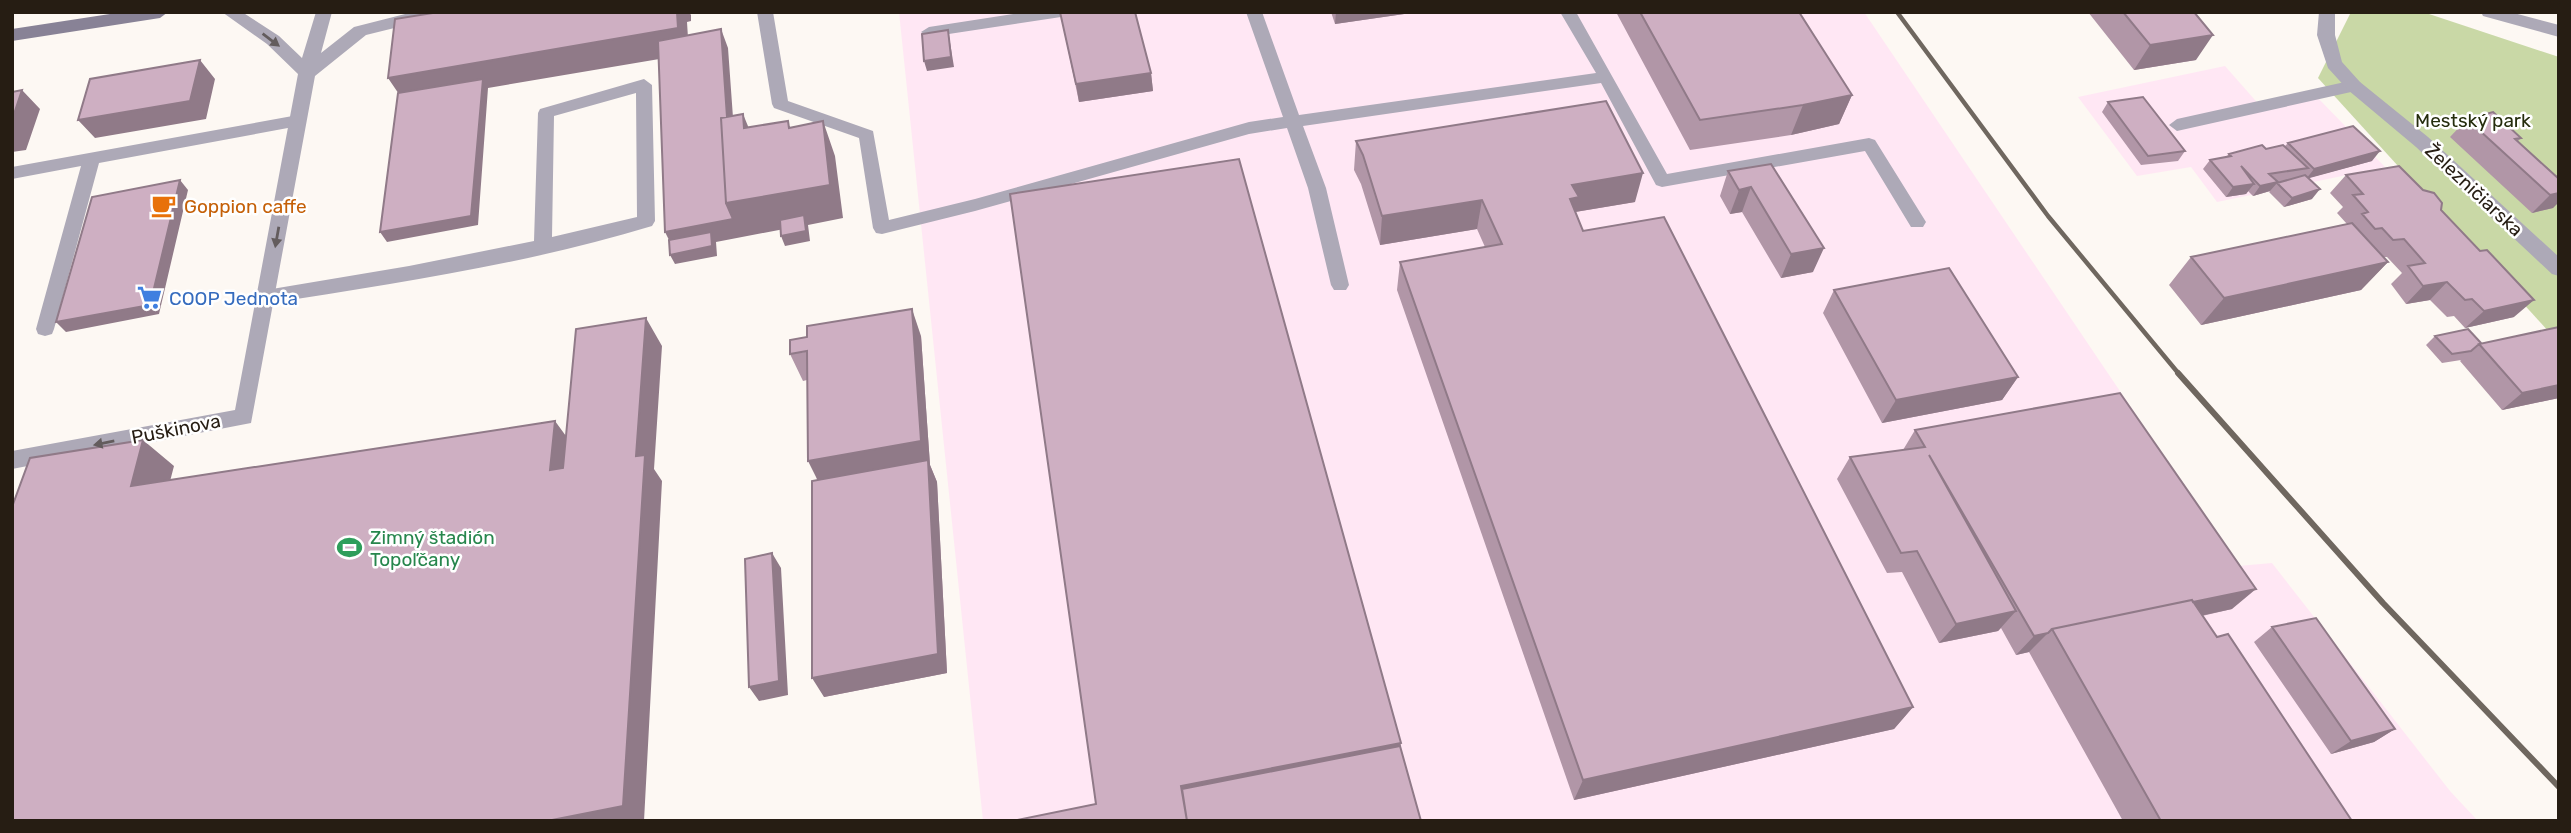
<svg xmlns="http://www.w3.org/2000/svg" width="2571" height="833" font-family="Rubik,sans-serif">
<style>
.industrial{fill:#ffe7f4}
.green{fill:#c9d8a6}
.lines{fill:none;stroke-linecap:round;stroke-linejoin:round}
.service{fill:#ada9b7;fill-rule:evenodd}
.minor{fill:#ada9b7;fill-rule:evenodd}
.secondary{fill:#888296;fill-rule:evenodd}
.rail-far1{stroke:#6f675f;stroke-width:4.5}
.rail{stroke:#6f675f;stroke-width:6}
.wall{fill:#b196a7}
.shaded-wall{fill:#907a88}
.building{fill:#ceafc2;stroke:#907a88;stroke-width:2}
.oneway{fill:#635c5d}
.labels{text-anchor:middle;dominant-baseline:central;stroke-width:5;stroke-linejoin:round;paint-order:stroke}
.park-label{font-size:19px;fill:#252d0d;stroke:#fff}
.street-label{font-size:19px;fill:#261d13;stroke:#fff}
.food-label{font-size:19px;fill:#c56008;stroke:#fff;text-anchor:start}
.shop-label{font-size:19px;fill:#366cbe;stroke:#fff;text-anchor:start}
.leisure-label{font-size:19px;fill:#27864d;stroke:#fff;text-anchor:start}
</style>
<rect width="100%" height="100%" fill="#fdf8f3"/>
<path class="industrial" d="M899 12H1864L2238 566 2272 563 2450 791 2478 821H983Z
M2225 66 2262 108 2316 96 2385 167 2217 202 2191 167 2137 176 2078 97Z"/>
<path class="green" d="M2351 12H2423L2559 57V343L2318 78Z"/>
<g class="lines">
<path class="service" d="M757 12H773L788 101 873 131 889 220 975 199 1249 122 1283 117 1246 12H1262L1299 115 1596 73 1560 12H1576L1667 174 1869 138 1875 140 1926 222 1923 227H1911L1865 151 1662 187 1656 185 1601 83 1303 126 1326 188 1349 285 1346 290H1334L1331 285 1308 188 1287 128 1249 134 975 211 882 234 876 233 873 228 859 138 774 108 772 104Z
M1026 12H1069L1061 17 929 37 921 32 929 27Z
M644 79 652 85 655 221 652 226C528 264 396 283 266 304L260 302 257 297 260 292 266 290 409 266 534 241 538 113 540 109ZM636 93 637 217 552 237 554 116Z
M2354 80 2360 82 2362 86 2360 90 2177 131 2169 125 2177 119Z
M298 115 306 121 304 125 99 163 54 329 52 334 45 336 38 334 36 329 81 166 12 179V167Z"/>
<path class="minor" d="M222 12H242L279 36 302 58 316 12H332L321 53 354 27 413 12H445L443 16 366 35 315 76 251 423 12 469V451L235 410 298 74 267 44Z
M2319 12H2335V35L2342 62 2360 82 2428 137 2559 257V276L2552 274 2416 147 2348 90 2328 68 2317 35Z
M2481 12H2510L2559 25V37L2483 16Z"/>
<path class="secondary" d="M123 12H168L160 18 12 41V29Z"/>
<path class="rail-far1" d="M1897 12 2048 216 2179 374"/>
<path class="rail" d="M2178 373 2383 603 2559 787"/>
</g>
<path class="wall" d="M1060 12 1151 73 1153 91 1079 102Z
M1331 12H1418L1335 24Z
M1616 12H1799L1852 95 1839 124 1791 135 1690 150Z
M2088 12H2194L2196 60 2134 70Z
M2108 102 2185 151 2178 161 2141 165 2102 112Z
M2467 119 2521 138 2518 141 2559 178 2553 208 2532 213 2450 137Z
M1356 141 1635 202 1575 212 1583 231 1913 707 1894 729 1574 800 1397 290 1400 262 1485 247 1477 229 1380 245 1361 184 1354 170Z
M2288 143 2372 161 2308 178 2312 199 2284 207 2269 192 2270 191 2253 196 2248 191 2246 194 2226 197 2203 169 2210 160 2226 157 2229 154 2285 146Z
M1771 164 1813 272 1781 278 1742 212 1730 214 1720 196 1728 171Z
M2346 175 2441 210 2514 317 2465 328 2454 316 2447 317 2430 300 2406 304 2391 284 2402 273 2387 257H2383L2388 262 2361 290 2201 325 2169 285 2191 257 2347 224 2337 213 2343 207 2330 193Z
M1834 290 2018 377 2002 400 1882 423 1823 313Z
M921 336 930 465 937 482 947 673 824 697 817 480 807 380 803 381 790 354Z
M2435 336 2481 343 2559 398 2502 410 2460 361 2461 360 2442 363 2426 345Z
M1915 430 2232 609 2202 616 2352 821H2123L2029 652 2016 655 2001 628 1998 631 1939 643 1902 572 1887 573 1837 479 1850 457 1903 450Z
M2272 627 2395 729 2374 742 2331 754 2254 642Z"/>
<path class="shaded-wall" d="M677 12H689L691 15V21L687 22 689 54 488 88 478 225 387 242 380 232 405 103 388 78Z
M1336 12H1418L1335 24Z
M721 29 728 48 739 201 823 121 835 156 843 218 808 225 810 241 785 246 781 236 805 225 716 242 717 256 675 264 670 255 674 250 665 232 726 203Z
M948 30 954 67 927 71 924 61Z
M2213 35 2196 60 2134 70 2150 45Z
M200 60 215 79 206 119 95 138 78 120Z
M1151 73 1153 91 1079 102 1076 84Z
M22 90 40 109 26 150 12 152V120Z
M1852 95 1839 124 1791 135 1803 105Z
M743 114 757 148 744 128Z
M2380 151 2372 161 2306 179 2314 169Z
M1643 173 1635 202 1575 212 1563 228 1572 185Z
M180 180 188 190 159 314 66 332 56 322Z
M2278 182 2270 191 2253 196 2260 186Z
M2254 184 2246 194 2226 197 2233 187Z
M1751 187 1742 212 1730 214 1739 190Z
M2320 189 2312 199 2284 207 2292 198Z
M2559 193V202L2553 208 2532 213 2550 195Z
M1482 200 1477 229 1380 245 1382 216Z
M1824 248 1813 272 1781 278 1791 254Z
M2388 262 2361 290 2201 325 2224 298Z
M2447 282 2430 300 2406 304 2423 286Z
M2534 300 2514 317 2465 328 2484 311Z
M912 309 921 336 930 465 937 482 947 673 824 697 812 678 821 487 808 461Z
M646 318 662 346 654 469 662 481 644 821H547L636 456Z
M2018 377 2002 400 1882 423 1896 400Z
M2559 385V398L2502 410 2522 393Z
M555 421 574 447 570 496 550 470Z
M143 440 174 466 162 512 131 486Z
M772 553 781 568 788 695 759 701 749 687Z
M2256 589 2232 609 2061 646 2053 632Z
M2016 611 1998 631 1939 643 1956 624Z
M2048 633 2029 652 2016 655 2034 636Z
M1913 707 1894 729 1574 800 1583 780Z
M2395 729 2374 742 2331 754 2351 741Z
M1401 743 1397 764 1185 806 1181 786Z"/>
<path class="building" d="M439 12H677L678 28 388 78 395 19Z
M1060 12H1135L1151 73 1076 84Z
M1640 12H1799L1852 95 1803 105 1700 120Z
M2123 12H2194L2213 35 2150 45Z
M721 29 727 117 721 118 726 203 733 219 665 232 658 41Z
M948 30 951 57 924 61 922 34Z
M200 60 190 101 78 120 90 79Z
M483 79 471 216 380 232 398 93Z
M22 90 12 120V92Z
M2143 97 2185 151 2148 156 2108 102Z
M1606 101 1643 173 1572 185 1579 197 1570 199 1583 231 1664 217 1913 707 1583 780 1400 262 1502 244 1482 200 1382 216 1363 155 1356 141Z
M2493 112 2521 138 2515 139 2559 179V193L2550 195 2467 119Z
M743 114 744 128 788 121 789 128 823 121 830 185 726 203 721 118Z
M2353 126 2380 151 2314 169 2288 143Z
M2262 145 2266 149 2283 145 2308 168 2269 174 2278 182 2260 186 2241 166 2254 184 2233 187 2210 160 2231 156 2229 154Z
M1239 159 1401 743 1181 786 1187 821H1017V820L1096 804 1010 194Z
M1771 164 1824 248 1791 254 1751 187 1739 190 1728 171Z
M2399 166 2423 190 2434 193 2442 203 2441 210 2480 251 2487 250 2534 300 2484 311 2472 299 2465 300 2447 282 2423 286 2408 266 2425 263 2404 239 2393 240 2382 228 2375 229 2362 214 2368 212 2353 195 2363 194 2346 175Z
M2305 175 2320 189 2292 198 2277 183Z
M180 180 150 305 56 322 92 197Z
M804 215 806 231 781 236 780 220Z
M2352 223 2388 262 2224 298 2191 257Z
M711 232 712 246 670 255 669 240Z
M1949 268 2018 377 1896 400 1834 290Z
M912 309 921 441 808 461 807 351 790 354V340L807 337V326Z
M646 318 636 456 645 455 623 806 547 821H12V507L30 458 143 440 131 486 555 421 550 470 563 468 576 329Z
M2559 327V385L2522 393 2479 344Z
M2468 329 2481 343 2479 344 2471 351 2452 354 2435 336Z
M2120 393 2256 589 2193 602 2192 600 2052 629 2048 633 2034 636 1929 455 2016 611 1956 624 1917 551 1901 553 1850 457 1925 447 1915 430Z
M928 460 938 654 812 678V481Z
M772 553 779 681 749 687 745 559Z
M2192 600 2217 637 2228 634 2352 821H2161L2052 629Z
M2316 618 2395 729 2351 741 2272 627Z
M1400 746 1421 821H1187L1182 789Z"/>
<defs><path id="oneway-solid" d="M-6-.8H1V-3.2L6.5 0L1 3.2V.8H-6Z" transform="scale(1.75)"/></defs>
<g class="oneway">
<use href="#oneway-solid" transform="translate(271 40) rotate(37)"/>
<use href="#oneway-solid" transform="translate(277 237) rotate(100)"/>
<use href="#oneway-solid" transform="translate(104 443) rotate(169)"/>
</g>
<defs>
<symbol id="cafe-bare" viewBox="-9 -9 18 18"><path d="M-5.5-4.5H6V0H3Q3 3.5 0 3.5H-2.5Q-5.5 3.5-5.5 0ZM3-3.2v2h1.7v-2ZM-6 4.5H4V6H-6Z" fill="#e8710a" stroke="#fff" stroke-width="2.5" paint-order="stroke"/></symbol>
<symbol id="supermarket-bare" viewBox="-9 -9 18 18"><path d="M-6-5.5h2.5l.6 2H6L4.5 2H-2.5L-4.4-4H-6ZM-1.5 3.2a1.3 1.3 0 1 0 .1 0ZM3 3.2a1.3 1.3 0 1 0 .1 0Z" fill="#3f7fe0" stroke="#fff" stroke-width="2.5" paint-order="stroke"/></symbol>
<symbol id="stadium-bare" viewBox="-9 -9 18 18"><path d="M0-5a6.5 5 0 1 0 0 10a6.5 5 0 1 0 0-10ZM-3.5-1.8h7v3.6h-7Z" fill="#2e9e5b" stroke="#fff" stroke-width="2.5" paint-order="stroke"/></symbol>
</defs>
<g fill-rule="evenodd">
<use href="#cafe-bare" x="146" y="188" width="35" height="35"/>
<use href="#supermarket-bare" x="132" y="280" width="35" height="35"/>
<use href="#stadium-bare" x="332" y="530" width="35" height="35"/>
</g>
<g class="labels">
<g class="park-label">
<text x="2473" y="120">Mestský park</text>
</g>
<g class="street-label">
<text transform="translate(2474 190) rotate(43)">Železničiarska</text>
<text transform="translate(176 429) rotate(-11)">Puškinova</text>
</g>
<g class="food-label">
<text x="184" y="206">Goppion caffe</text>
</g>
<g class="shop-label">
<text x="169" y="298">COOP Jednota</text>
</g>
<g class="leisure-label">
<text x="370" y="537">Zimný štadión<tspan x="370" dy="22">Topoľčany</tspan></text>
</g>
</g>
<rect width="2571" height="833" fill="none" stroke="#261d13" stroke-width="28"/>
</svg>
